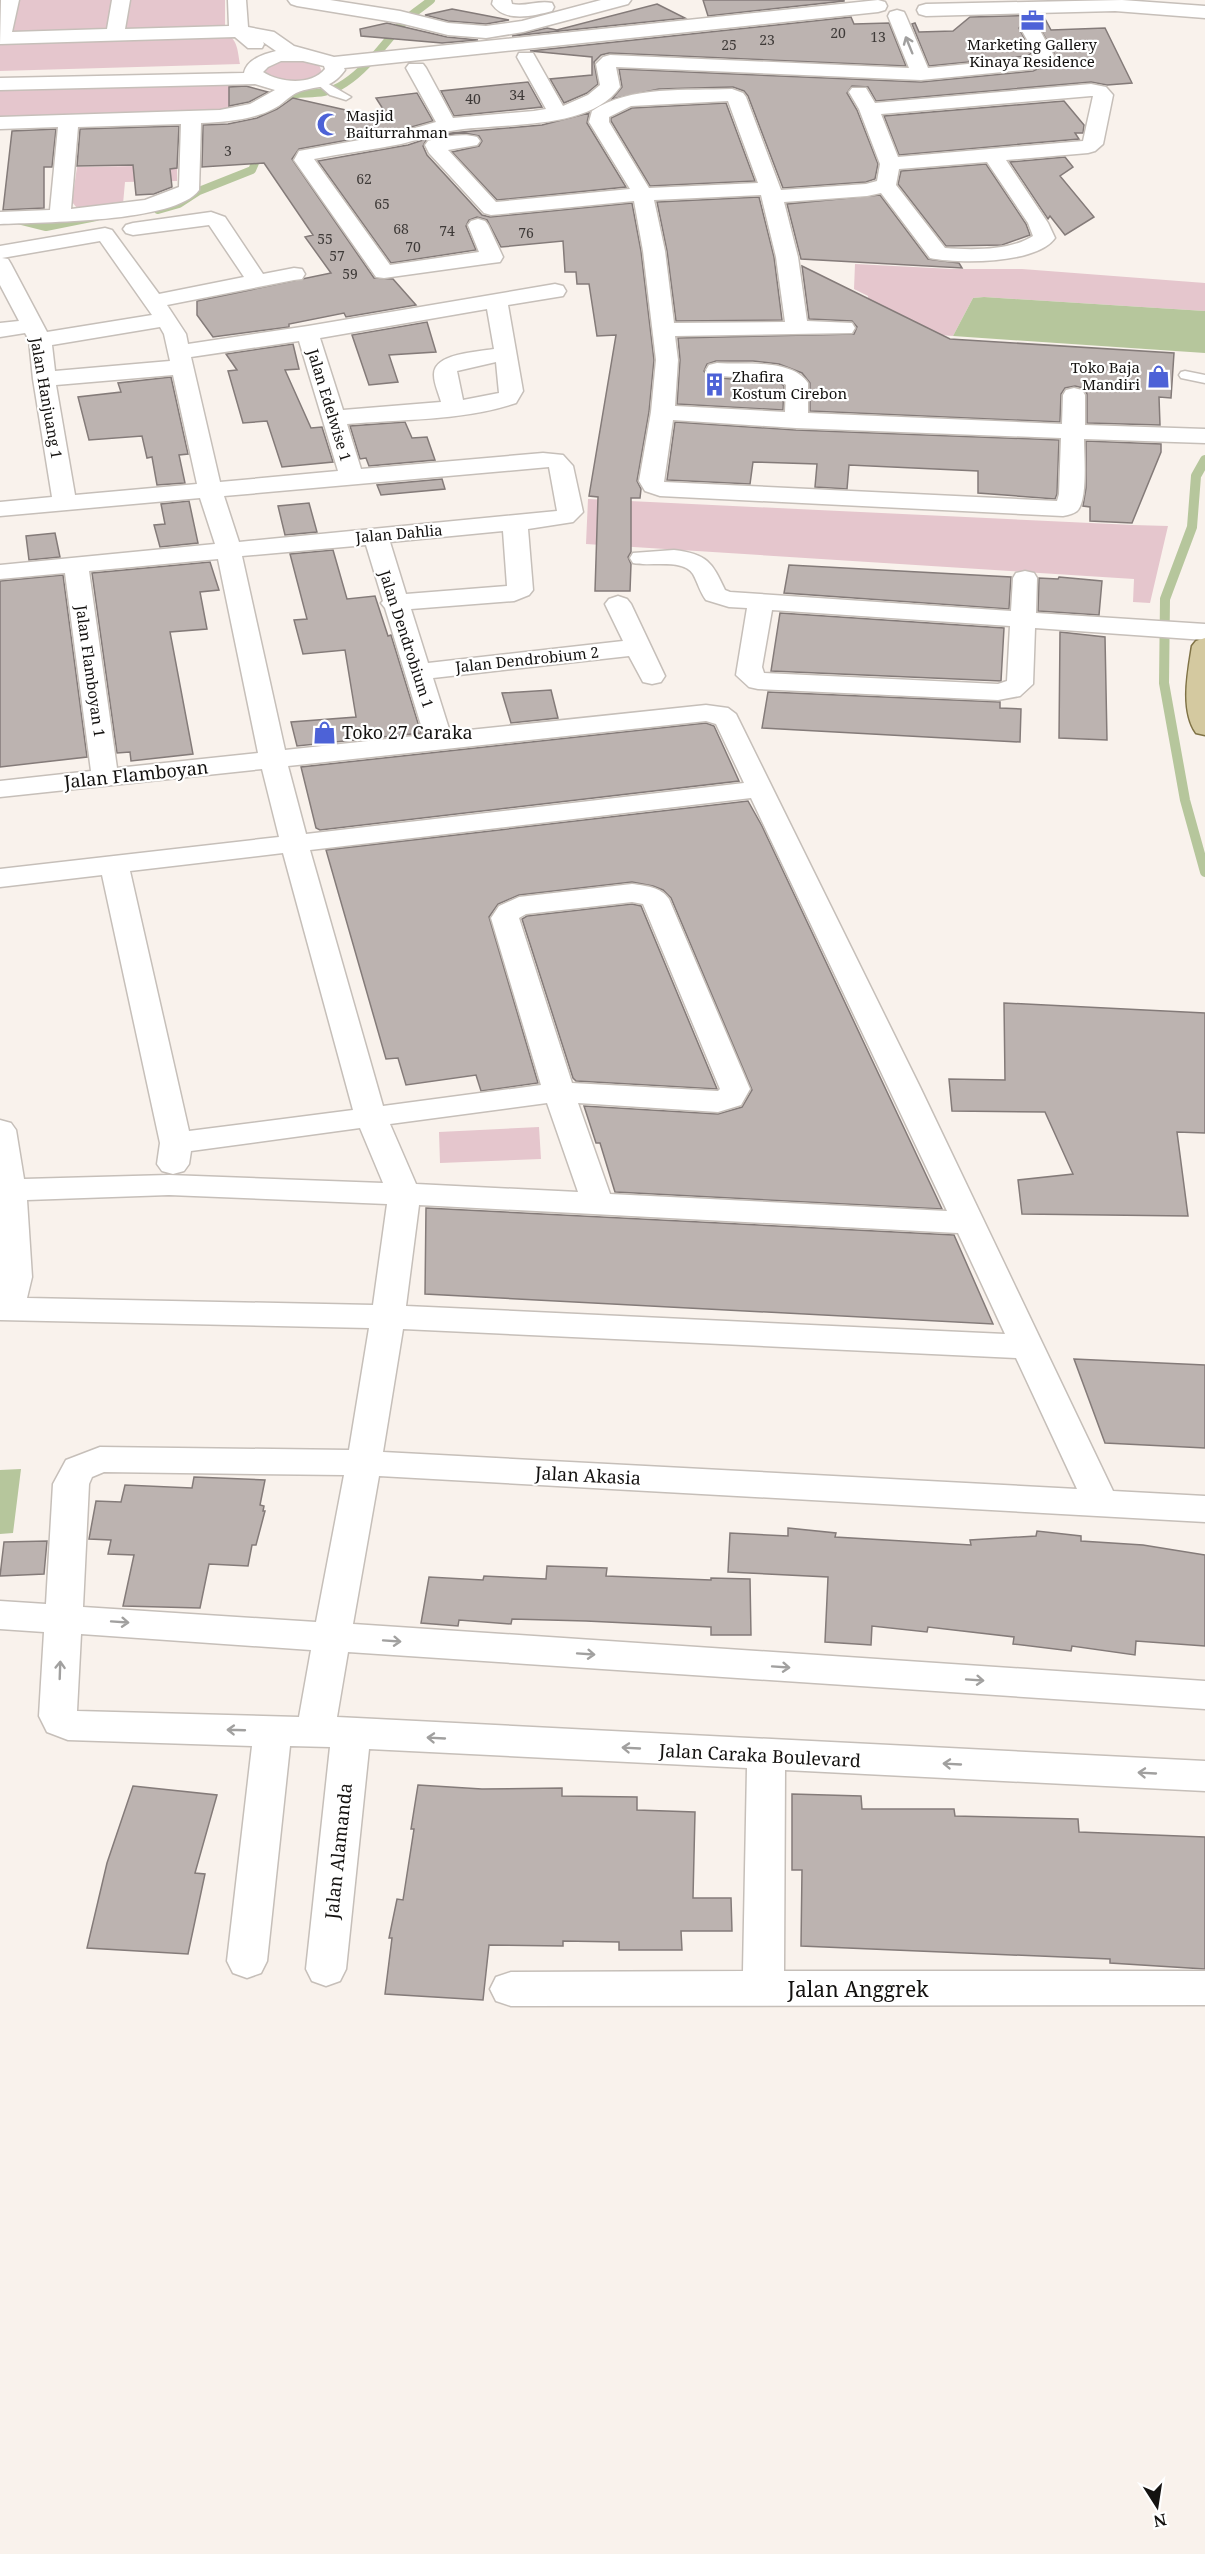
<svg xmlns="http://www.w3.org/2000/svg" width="1205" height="2554" font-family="'Noto Serif',serif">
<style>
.green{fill:#e5c6cd}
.water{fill:#b6c69c}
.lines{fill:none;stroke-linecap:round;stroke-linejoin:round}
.stream-far1{stroke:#b6c69c;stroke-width:8}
.stream{stroke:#b6c69c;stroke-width:10}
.building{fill:#bcb3b0;stroke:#847b79;stroke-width:1.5}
.lane-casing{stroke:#c6bfb9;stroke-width:3}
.street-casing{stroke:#c6bfb9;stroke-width:3}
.primary-casing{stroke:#7f7245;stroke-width:3}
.lane{fill:#fff;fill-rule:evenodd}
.street{fill:#fff;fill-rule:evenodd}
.primary{fill:#d4c9a0;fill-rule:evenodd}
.oneway{stroke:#a1a09f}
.labels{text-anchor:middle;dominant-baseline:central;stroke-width:4.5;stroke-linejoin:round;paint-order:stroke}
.far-number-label{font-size:14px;fill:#3e3a38}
.far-poi-label{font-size:15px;fill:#141210;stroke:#fff;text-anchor:start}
.far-street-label{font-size:15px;fill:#141210;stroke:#fff}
.poi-label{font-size:18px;fill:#141210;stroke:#fff;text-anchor:start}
.street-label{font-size:18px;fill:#141210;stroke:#fff}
.near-street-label{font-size:21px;fill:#141210;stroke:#fff}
</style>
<rect width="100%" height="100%" fill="#f9f2ec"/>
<path class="green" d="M0 0H225V25L219 28 0 34Z
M227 35C238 39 238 54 240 64L0 71V41Z
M284 60H304L319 65 322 72C307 88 281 81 264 73L269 66Z
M244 82 234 107 217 111 0 118V88Z
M129 137 177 145V181L125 182 123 204 77 208 72 202 77 167 137 166 138 152 78 155 79 139Z
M855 264 952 269H1022L1205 283V311L984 297 973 298 953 336 870 330 868 296 854 289Z
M588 499 1133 525 1168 526 1150 603 1133 602 1134 579 586 544Z
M539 1127 541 1159 440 1163 439 1132Z"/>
<path class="water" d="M984 297 1205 311V353L953 336 973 298Z
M21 1469 13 1533 0 1534V1470Z"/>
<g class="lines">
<path class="stream-far1" d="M257 127C287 72 308 108 345 83 371 66 388 37 409 17 416 11 424 6 431 0
M158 210 179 204 199 191 252 170 258 156V148
M0 220 10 218 46 227 96 217"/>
<path class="stream" d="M1205 460 1196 476 1192 527 1165 599 1164 683 1185 800 1205 872"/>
</g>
<path class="building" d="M703 0H844V1L708 16Z
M657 4 685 18 512 36 547 28 557 30Z
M452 9 509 20 486 24 448 21 425 15Z
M1043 15 1051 30 1105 28 1132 83 1107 85 1091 82 876 101 868 87 852 86 847 93 857 110 878 164 875 179 866 182 783 188 748 96 744 91 733 87 659 89 612 99 622 87 619 69 921 82 1033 71 1053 62 1056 57 1037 23H1023L1019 28 1032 53 1027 56 929 66 912 24 915 23 919 32 953 31 970 17Z
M851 17 854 24 889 23 906 66 609 53 601 55 594 62 598 84 587 93 564 103 550 79 592 75V57L530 51Z
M387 23 447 37 478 40 442 43 361 36 360 29Z
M528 82 542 107 454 116 441 91Z
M246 86 268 92 249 102 229 106V87Z
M417 93 433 121 397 131 299 149 292 159 374 278 393 279 416 305 346 317 344 313 289 324V327L213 337 197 315V301L331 273 305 237 313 235 264 163 202 167 203 125 228 124 257 118 277 109 293 98 390 120 376 98Z
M1064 101 1084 125 1083 133H1075L1079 139 899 155 884 116Z
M726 103 755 181 650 186 611 121V118L632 108Z
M589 113 587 123 626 187 497 200 452 152 479 146 482 141 479 136 465 133 446 135 427 139 423 146 427 155 482 215 490 217 632 203 641 251 654 360 649 412 637 481 641 489 640 498H631V552L628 557 631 564 630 591H595L598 497 589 496 616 335 597 336 589 284H577L576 272H565L563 241 501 247 487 220 477 217 469 220 466 226 476 250 391 263 318 161 402 146 408 145 426 139 432 138 438 136 450 133 542 125Z
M179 126 177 168 170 169 172 187 154 194 136 195 133 165 77 166 80 129Z
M56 129 52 167H44V208L3 210 12 131Z
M1065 157 1073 167 1060 176 1094 217 1065 235 1050 216 1048 219 1010 162Z
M986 164 1026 224 1030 235 1002 245 946 246 898 184 901 171Z
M880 195 928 259 959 263 962 268 801 259 787 204Z
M759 197 774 257 782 320 676 321 667 251 657 202Z
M802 266 950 339 1174 353 1171 398 1159 397 1160 425 1087 423V394L1083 388 1075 386 1065 388 1061 394 1060 422 810 411V383L802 373 779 364 753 361H716L707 364 704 371 709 377 780 383 784 386 783 410 677 404 680 360 678 338 854 334 857 327 852 321 809 319Z
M427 322 436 352 389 355 398 382 369 385 352 335Z
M293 344 299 369 285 370 311 428 322 427 333 462 282 467 267 421 243 423 228 371 237 370 226 354Z
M171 377 188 454 179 455 185 483 157 485 152 457 147 458 142 436 89 440 78 397 121 392 118 383Z
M405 422 412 438 427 437 435 460 369 466 366 458 360 459 350 426Z
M675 422 796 430 1059 440 1057 494 1055 499 978 493V471L849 465 847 489 815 487 817 464 753 462 750 484 667 480Z
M1086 441 1161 444V452L1132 523 1090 521V507L1083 506 1086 488Z
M442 479 445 489 381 495 377 485Z
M189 501 198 543 160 547 154 525 165 524 161 504Z
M309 503 317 532 285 535 278 506Z
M55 533 60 557 29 560 26 536Z
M333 550 347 599 375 596 388 636 391 635 421 733 297 746 291 722 356 717 345 650 303 654 294 620 307 619 290 554Z
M210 562 219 590 200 592 207 629 170 632 193 754 131 761 130 752 117 753 92 573Z
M789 565 1011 577 1009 609 784 593Z
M63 575 87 757 0 767V581Z
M1059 577 1102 581 1099 615 1038 611 1039 578 1058 579Z
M780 613 1004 628 1001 681 771 671Z
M1060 632 1105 637 1107 740 1059 738Z
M551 690 558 718 511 723 502 693Z
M768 692 1000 702V708L1021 709 1020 742 762 728Z
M706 723 714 726 739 781 320 830 316 828 301 767Z
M748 801 762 826 942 1209 615 1192 600 1143H596L584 1106 718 1114 742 1107 752 1090 671 898 663 890 653 886 632 882 519 895 498 904 489 917 538 1083 481 1091 476 1075 406 1085 398 1058 386 1059 326 850Z
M632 904 641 906 717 1089 576 1081 573 1078 522 919 527 916Z
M1004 1003 1205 1013V1133L1177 1132 1188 1216 1022 1214 1018 1180 1073 1174 1045 1112 952 1111 949 1079 1005 1080Z
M426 1208 954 1235 993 1324 425 1294Z
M1074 1359 1205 1365V1448L1105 1443Z
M194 1477 265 1480 260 1505 264 1506 263 1511H265L256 1545H252L248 1566 209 1564 200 1608 123 1606 134 1555 108 1554 111 1540 89 1539 96 1501 121 1502 125 1485 192 1488Z
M788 1528 836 1533 835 1537 971 1545 970 1540 1036 1536 1037 1531 1081 1536V1541L1143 1545 1205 1555V1646L1136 1641 1135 1655 1072 1646 1071 1651 1013 1644 1014 1637 928 1627 927 1632 872 1626 871 1645 825 1642 828 1577 728 1572 730 1533 788 1536Z
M47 1541 44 1574 0 1576 4 1542Z
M547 1566 607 1568 606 1576 711 1580V1578L750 1579 751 1635H711V1627L586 1621 512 1619 511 1624 459 1620 458 1626 421 1623 429 1577 483 1580 484 1576 546 1579Z
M418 1785 482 1789 562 1788V1796L637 1797V1810L695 1812 693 1898H731L732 1931H681L682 1950H619V1942L563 1941V1946L489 1945 483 2000 385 1994 392 1938H389L397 1899 403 1900 414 1829H411Z
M133 1786 217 1795 195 1873 205 1874 188 1954 87 1948 107 1863Z
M792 1794 861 1796 862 1809H954L955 1816 1078 1819 1079 1832 1205 1837V1969L1110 1963V1959L801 1946 802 1870H792Z"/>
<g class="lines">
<defs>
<path id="lane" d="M320 79 351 97 346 100 330 95 315 82Z
M1185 371 1205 375V383L1181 378 1179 375 1181 372Z"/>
<path id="street" d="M1 0H19L12 32 107 29 112 0H130L125 29 229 26 228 0H246L248 27 274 32 294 46 334 57 878 0 885 2 887 6 885 10 878 12 344 68 345 70C329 92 317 84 296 93 288 97 282 105 273 109 252 120 225 122 201 123L199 190C176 223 40 222 0 224V212L50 210 58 127 0 129V117L220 110 250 104 275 90 255 84 0 90V78L244 73C247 59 264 54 276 51L263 42 264 44 262 48H248L235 37 0 44ZM281 61H303L324 66 325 69C311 86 280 83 263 72L268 67ZM181 124 179 187 145 200 71 209 78 127Z
M288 0H330L400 11 448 23 486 26 522 21 601 0H631L628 4 523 32 486 38 448 35 400 23 297 6 291 4Z
M493 0H511L512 4C525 7 538 0 552 3L554 7 552 11C533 16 505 23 492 4Z
M1122 0 1205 6V18L1115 11 926 16 919 14 917 10 919 6 926 4Z
M897 10 904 12 906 16 928 68 1028 58 1035 54 1021 29 1023 25H1037L1054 56 1052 60 1033 69 921 80 616 67 620 87C589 132 498 122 450 131 433 134 417 140 401 144 372 150 343 153 314 159L390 265 479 252 468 225 471 221 478 219 485 221 488 225 503 257 500 262 492 263 384 278 376 277 294 160 299 151 398 133 436 122 406 68 409 64H423L426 68 453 118 534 111 546 109 517 57 519 53H533L563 106 588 95 600 85 596 64 603 57 610 55 909 68 888 16 890 12Z
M1091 84 1106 87 1113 95 1103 144 1095 151 1088 153 1006 160 1048 223 1055 238C1037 264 958 264 930 258L881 193 867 196 784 202 798 257 807 321 852 323 855 328 852 333 675 336 678 360 675 406 785 412 786 385 781 381 709 375 706 370 709 365 717 363C744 365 791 358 808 383V413L1062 424 1063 395 1066 390 1074 388 1082 390 1085 395V425L1205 429V443L1084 439C1084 455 1088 501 1077 511 1073 514 1068 515 1063 516L660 496 645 491 639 481 651 412 656 360 643 251 634 201 491 215 484 213 429 153 425 145 428 141C443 137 462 133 477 137L480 141 477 145 448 150 496 202 630 189 589 122 592 111C630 85 687 91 732 89L743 93 746 97 781 190 866 184 877 181 880 164 859 109 849 92 852 88H866L875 103ZM1091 96H1093L1083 141 898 157 881 114ZM728 101 758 183 649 188 609 122V117L631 106ZM987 162 1028 223 1033 236C1010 251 971 250 945 248L896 185 899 169ZM761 195 776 257 785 322 674 323 665 251 654 200ZM673 420 796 428 1061 438 1059 494 1057 501 664 482Z
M211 212 225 217 263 274 294 268 302 269 305 274 302 279 294 280 167 305 186 334 188 344 308 326 555 284 563 286 566 291 563 296 508 305 523 391 516 403C463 421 402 419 347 424L361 469 543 453 563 455 573 466 583 512 573 522 528 529 533 590 529 595 514 601 411 609 428 663 623 641 605 604 609 599 618 596 627 599 631 604 665 676 661 682 652 684 643 682 629 656 433 678 450 732 706 705 728 708 736 714 920 1087 1113 1491 1205 1496V1522L379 1476 353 1624 1205 1681V1709L348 1652 337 1717 1205 1761V1791L785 1770 784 1971H1205V2005L511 2006 496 2001 490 1989 496 1977 511 1972 743 1971 747 1768 369 1749 346 1969 340 1981 326 1986 312 1981 306 1969 330 1747 290 1746 267 1961 261 1973 247 1978 233 1973 227 1961 252 1746 68 1740 47 1732 39 1716 44 1632 0 1629V1601L46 1604 53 1484 66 1460 100 1447 349 1450 369 1328 0 1320V1120L11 1123 16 1130 24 1179 169 1175 383 1183 360 1128 191 1151 189 1164 184 1171 173 1174 162 1171 157 1164 160 1143 102 875 0 887V869L279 837 262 769 0 797V781L91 771 65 573 0 579V565L215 544 200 498 0 516V502L52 497 33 379 29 340 25 333 0 337V323L19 321 0 285V246L105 228 112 230 159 294 244 277 209 225 133 235 126 233 123 229 126 225 133 223ZM100 241 152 315 47 332 11 264 8 259 2 258ZM487 309 494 349C478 352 433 353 434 375 434 384 439 394 441 402L343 410 320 338ZM160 327 164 334 170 361 55 371 52 345ZM299 341 338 471 220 482 191 357ZM496 362 499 393 463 400 457 371ZM173 375 197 484 75 495 56 385ZM549 467 557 511 239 542 224 496ZM503 531 507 586 406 594 390 542ZM366 545 383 601 381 603 385 608 424 735 285 750 242 556ZM218 559 258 753 117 768 89 571ZM706 721 716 724 744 783 306 834 288 766ZM751 798 947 1211 610 1194 578 1103 718 1112 741 1105 750 1089 669 899C661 887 646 886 632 884L519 897 499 906 491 918 541 1085 383 1106 310 850ZM283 853 353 1110 189 1131 130 871ZM632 902 643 904 720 1089 718 1091 572 1083 519 918 526 914ZM547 1103 578 1192 416 1184 390 1124ZM169 1195 387 1204 373 1305 27 1298 32 1277 27 1200ZM419 1205 958 1233 1005 1334 406 1306ZM403 1329 1016 1358 1077 1489 383 1452ZM104 1472 344 1475 316 1622 83 1607 89 1484 92 1477ZM81 1634 311 1650 299 1717 77 1711Z
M674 550C707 554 712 562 725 590L730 592 1011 611 1013 578 1016 573 1025 571 1034 573 1037 578 1036 613 1205 624V640L1035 628 1033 684 1020 696 998 700 758 689 749 687 736 675 747 608 729 607 706 600C700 592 698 583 693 574 683 558 649 567 633 563L630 558 633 553ZM772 610 1010 626 1007 681 998 684 764 673 762 667Z"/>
<path id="primary" d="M1205 638V735L1196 733C1180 710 1188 671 1192 646L1196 641Z"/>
</defs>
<use href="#lane" class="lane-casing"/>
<use href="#street" class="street-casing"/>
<use href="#primary" class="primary-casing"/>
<use href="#lane" class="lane"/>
<use href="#street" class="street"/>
<use href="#primary" class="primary"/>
</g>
<defs><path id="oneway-shaft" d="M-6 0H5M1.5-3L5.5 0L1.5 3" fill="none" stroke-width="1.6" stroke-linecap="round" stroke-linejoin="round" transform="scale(1.5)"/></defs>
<g class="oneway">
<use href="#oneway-shaft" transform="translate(909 45) rotate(-112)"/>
<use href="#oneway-shaft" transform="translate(120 1622) rotate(4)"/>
<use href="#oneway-shaft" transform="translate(392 1641) rotate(4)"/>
<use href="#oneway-shaft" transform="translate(586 1654) rotate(4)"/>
<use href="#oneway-shaft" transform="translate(781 1667) rotate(4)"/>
<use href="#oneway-shaft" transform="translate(60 1670) rotate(-88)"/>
<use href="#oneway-shaft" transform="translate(975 1680) rotate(4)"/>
<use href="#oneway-shaft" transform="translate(236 1730) rotate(-178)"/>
<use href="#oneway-shaft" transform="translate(436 1738) rotate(-177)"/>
<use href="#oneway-shaft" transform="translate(631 1748) rotate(-177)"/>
<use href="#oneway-shaft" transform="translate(952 1764) rotate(-177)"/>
<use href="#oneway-shaft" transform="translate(1147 1773) rotate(-177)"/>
</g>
<defs>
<symbol id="office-bare" viewBox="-9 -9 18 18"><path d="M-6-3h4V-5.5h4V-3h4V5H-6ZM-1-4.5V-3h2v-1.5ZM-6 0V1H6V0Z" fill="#4d62d7" stroke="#fff" stroke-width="2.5" paint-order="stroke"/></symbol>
<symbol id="mosque-bare" viewBox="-9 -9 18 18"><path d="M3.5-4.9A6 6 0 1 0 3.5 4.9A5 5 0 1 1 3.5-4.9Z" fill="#4d62d7" stroke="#fff" stroke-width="2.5" paint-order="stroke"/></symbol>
<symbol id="shop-bare" viewBox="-9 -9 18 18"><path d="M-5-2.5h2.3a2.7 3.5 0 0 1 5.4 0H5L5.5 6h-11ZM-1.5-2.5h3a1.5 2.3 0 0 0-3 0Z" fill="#4d62d7" stroke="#fff" stroke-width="2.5" paint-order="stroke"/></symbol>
<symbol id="building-bare" viewBox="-9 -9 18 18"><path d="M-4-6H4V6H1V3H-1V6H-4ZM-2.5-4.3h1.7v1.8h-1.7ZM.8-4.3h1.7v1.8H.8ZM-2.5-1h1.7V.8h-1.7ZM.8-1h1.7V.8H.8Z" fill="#4d62d7" stroke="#fff" stroke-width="2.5" paint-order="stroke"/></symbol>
</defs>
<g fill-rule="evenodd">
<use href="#office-bare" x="1016" y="4" width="33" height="33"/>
<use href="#mosque-bare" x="312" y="108" width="33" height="33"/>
<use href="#shop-bare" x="1142" y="360" width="33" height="33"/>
<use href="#building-bare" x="698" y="368" width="33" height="33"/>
<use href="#shop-bare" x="308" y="716" width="33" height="33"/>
</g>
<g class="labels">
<g class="far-number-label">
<text x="838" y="32">20</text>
<text x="878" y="36">13</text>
<text x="767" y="39">23</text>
<text x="729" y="44">25</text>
<text x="517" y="94">34</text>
<text x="473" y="98">40</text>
<text x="228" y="150">3</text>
<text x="364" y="178">62</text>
<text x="382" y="203">65</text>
<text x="401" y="228">68</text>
<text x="447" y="230">74</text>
<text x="526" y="232">76</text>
<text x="325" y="238">55</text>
<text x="413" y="246">70</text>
<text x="337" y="255">57</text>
<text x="350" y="273">59</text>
</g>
<g class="far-poi-label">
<text x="1032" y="44" text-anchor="middle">Marketing Gallery<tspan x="1032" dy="17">Kinaya Residence</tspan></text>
<text x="346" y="115">Masjid<tspan x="346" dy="17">Baiturrahman</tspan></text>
<text x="1140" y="367" text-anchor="end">Toko Baja<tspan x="1140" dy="17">Mandiri</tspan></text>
<text x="732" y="376">Zhafira<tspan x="732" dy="17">Kostum Cirebon</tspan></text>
</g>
<g class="far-street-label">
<text transform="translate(47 398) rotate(80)">Jalan Hanjuang 1</text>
<text transform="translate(330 405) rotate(73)">Jalan Edelwise 1</text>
<text transform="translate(399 533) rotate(-5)">Jalan Dahlia</text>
<text transform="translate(407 639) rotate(72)">Jalan Dendrobium 1</text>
<text transform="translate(527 659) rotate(-6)">Jalan Dendrobium 2</text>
<text transform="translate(91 671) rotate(82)">Jalan Flamboyan 1</text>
</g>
<g class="poi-label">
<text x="342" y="732">Toko 27 Caraka</text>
</g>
<g class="street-label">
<text transform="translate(136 774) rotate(-6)">Jalan Flamboyan</text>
<text transform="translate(588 1475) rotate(3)">Jalan Akasia</text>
<text transform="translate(760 1755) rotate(3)">Jalan Caraka Boulevard</text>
<text transform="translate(338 1851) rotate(-84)">Jalan Alamanda</text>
</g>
<g class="near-street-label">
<text x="858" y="1989">Jalan Anggrek</text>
</g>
</g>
<g transform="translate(1157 2506) rotate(168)" stroke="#ffffff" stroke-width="4.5" paint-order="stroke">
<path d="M0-4.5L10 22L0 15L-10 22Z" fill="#141210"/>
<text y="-9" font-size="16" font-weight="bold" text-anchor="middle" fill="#141210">N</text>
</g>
</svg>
